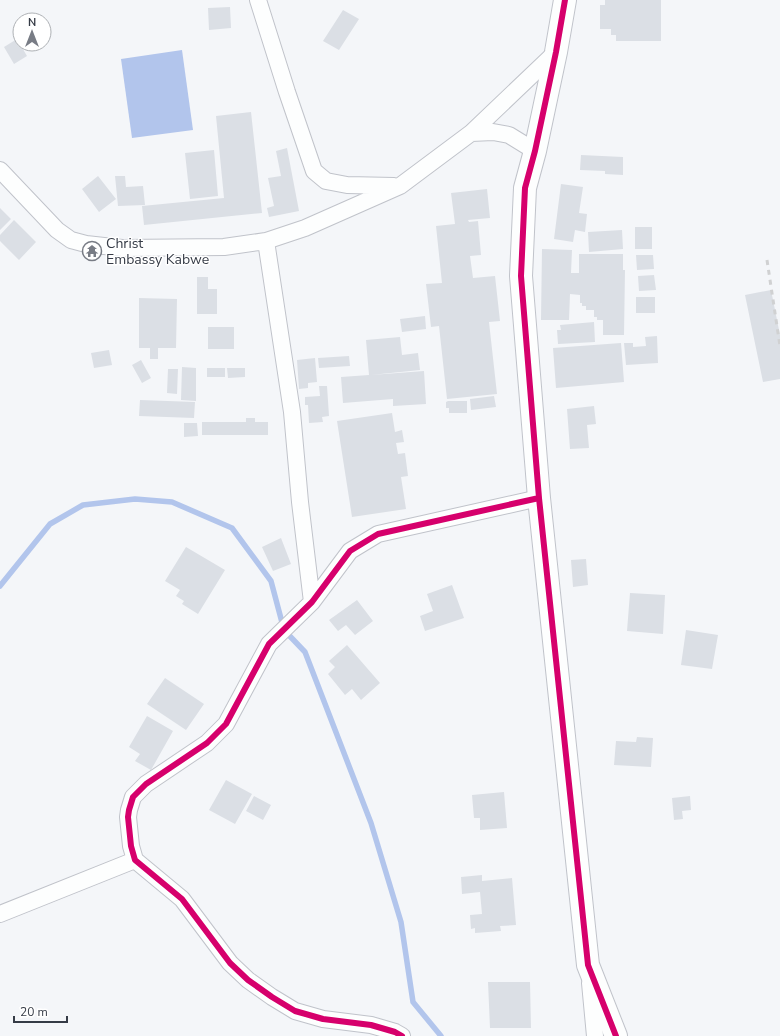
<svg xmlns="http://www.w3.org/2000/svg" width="780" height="1036" font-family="'Nunito Sans',sans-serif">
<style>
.water{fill:#b2c5ec}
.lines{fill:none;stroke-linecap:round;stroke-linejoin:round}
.stream{stroke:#b2c5ec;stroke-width:5.5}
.building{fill:#dbdfe5}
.street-casing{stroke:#c0c3ca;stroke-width:18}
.secondary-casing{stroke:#c0c3ca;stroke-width:24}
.street{stroke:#fdfefe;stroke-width:16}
.secondary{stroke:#fdfefe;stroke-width:22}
.rail{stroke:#d0d1d2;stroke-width:3;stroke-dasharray:5 5;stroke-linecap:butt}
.cycleway-casing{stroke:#fff;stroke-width:8}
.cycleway{stroke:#d6006c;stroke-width:6}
.labels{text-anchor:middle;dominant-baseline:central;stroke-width:3;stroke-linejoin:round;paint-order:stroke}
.poi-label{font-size:14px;fill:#353b46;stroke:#fff;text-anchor:start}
</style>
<rect width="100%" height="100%" fill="#f4f6f9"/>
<path class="water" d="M182 50 193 130 132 138 121 59Z"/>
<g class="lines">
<path class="stream" d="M0 586 50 524 83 505 135 499 172 502 232 528 271 581 284 630 305 652 371 823 401 922 413 1002 441 1036"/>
</g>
<path class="building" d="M605 0H661V41H616V35H611V29H600V5H605Z
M230 7 231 28 209 30 208 8Z
M343 10 359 19 339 50 323 41Z
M17 39 27 56 14 64 4 47Z
M251 112 262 213 144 225 142 206 224 198 216 116Z
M287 148 299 211 269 217 267 208 274 206 268 178 281 176 276 151Z
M214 150 218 196 190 199 185 153Z
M581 155 623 157V175L605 174V171L580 170Z
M98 176 116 199 99 212 82 189Z
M115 176H125L126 187 143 186 145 205 118 206Z
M561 184 583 187 579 213 587 214 585 232 575 230 573 242 554 239Z
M487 189 490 218 468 220 469 222 478 221 481 255 470 256 473 278 495 276 500 321 489 322 497 394 447 399 439 326 431 327 426 284 442 283 436 226 455 224 451 193Z
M0 208 11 219 0 230Z
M14 220 36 242 19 260 0 241V235Z
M635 227H652V249H635Z
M622 230 623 249 589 252 588 232Z
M542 249 572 250 571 273H579V254H623V270H625L624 335H603V320H597V317H594V310H586V306H582V303H580V295L570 294 569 320H541Z
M636 255H653L654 269 637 270Z
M654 275 656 290 639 291 638 276Z
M197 277H208V289H217V314H197Z
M771 290 780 335V379L763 382 745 295Z
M636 297H655V313H636Z
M139 298 177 299 176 348H158V359H150V348H139Z
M425 316 426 329 402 332 400 319Z
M594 322 595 342 558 344 557 330H561L560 325Z
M208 327H234V349H208Z
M657 336 658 363 626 365 624 343H633V347L646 346 645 337Z
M400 337 402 355 418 353 420 370 371 375 424 371 426 404 393 406V399L343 403 341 377 369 375 366 340Z
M621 343 624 382 556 388 553 348Z
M109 350 112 365 94 368 91 353Z
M349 356 350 366 319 368 318 358Z
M315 358 317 382 308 383V388L299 389 297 360Z
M141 360 151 378 142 383 132 365Z
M182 367 196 368V401L181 400Z
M207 368H225V377H207Z
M227 368H245V377L228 378Z
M168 369H178L177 394 167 393Z
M319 386H327L329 416 322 417 323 422 309 423 308 405H305V397L320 396Z
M494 396 496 407 471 410 470 399Z
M140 400 195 402 194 418 139 416Z
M448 401H467V413H449V408H446V402Z
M594 406 596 424 587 425 589 448 570 449 567 409Z
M392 413 395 432 402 430 404 442 396 443 398 454 405 453 408 476 401 477 406 509 352 517 337 421Z
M246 418H255V422H268V435H202V422H246Z
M184 423H197L198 436 184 437Z
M281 538 291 564 273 571 262 547Z
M186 547 225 570 198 614 182 604 184 601 176 596 180 590 165 581Z
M586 559 588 585 573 587 571 560Z
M452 585 464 618 425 631 420 616 433 611 427 594Z
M630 593 665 595 663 634 627 631Z
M357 600 373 621 355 635 346 625 338 631 329 620Z
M686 630 718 635 712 669 681 665Z
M347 645 380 683 361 700 352 689 345 695 328 674 335 667 329 661Z
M165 678 204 704 186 730 147 704Z
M147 716 173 731 151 770 135 761 140 754 129 747Z
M637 737 653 738 651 767 614 765 616 741 636 742Z
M226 780 252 794 235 824 209 810Z
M504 792 507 828 480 830V818H474L472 795Z
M254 796 271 805 263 820 246 811Z
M690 796 691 810 682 811 683 819 674 820 672 798Z
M482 875V881L512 878 516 925 500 926 501 931 475 933V928L471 929 470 915 482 914 480 892 462 894 461 877Z
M488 982H530L531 1028H490Z"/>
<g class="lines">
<defs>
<path id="street" d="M258 0 287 92 314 171 326 181 347 185 394 186
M471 133 493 132 509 135 535 151
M0 170 57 230 71 240 86 244 122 248 224 247 266 241 305 228 400 186 471 133 556 52
M266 241 292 412 300 502 312 602
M0 914 135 860
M590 983 595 1036
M402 1036 395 1032 371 1025 323 1019 295 1011 272 997 248 980 230 963 182 899 135 860 131 846 128 817 129 810 133 797 146 784 207 743 226 724 269 644 312 602 350 551 378 534 539 498"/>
<path id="secondary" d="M565 0 556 52 535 151 525 188 521 276 539 498 588 965 616 1036"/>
</defs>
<use href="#street" class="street-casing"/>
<use href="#secondary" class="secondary-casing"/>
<use href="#street" class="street"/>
<use href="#secondary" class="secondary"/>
<path class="rail" d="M767 260 780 346"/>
<defs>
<path id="cycleway" d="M565 0 556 52 535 151 525 188 521 276 539 498 588 965 616 1036
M402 1036 395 1032 371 1025 323 1019 295 1011 272 997 248 980 230 963 182 899 135 860 131 846 128 817 129 810 133 797 146 784 207 743 226 724 269 644 312 602 350 551 378 534 539 498"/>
</defs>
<use href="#cycleway" class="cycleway-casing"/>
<use href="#cycleway" class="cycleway"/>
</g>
<defs>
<symbol id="temple-ring" viewBox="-11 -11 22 22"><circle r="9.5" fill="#fff" stroke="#787c85" stroke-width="1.5"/><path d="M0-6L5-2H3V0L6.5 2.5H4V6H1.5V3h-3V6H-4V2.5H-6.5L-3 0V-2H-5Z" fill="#787c85"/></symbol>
</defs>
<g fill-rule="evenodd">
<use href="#temple-ring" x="81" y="240" width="22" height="22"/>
</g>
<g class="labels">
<g class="poi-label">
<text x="106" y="243">Christ<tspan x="106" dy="16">Embassy Kabwe</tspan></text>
</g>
</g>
<g transform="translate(32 32)"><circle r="19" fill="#ffffff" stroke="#aeb1b5"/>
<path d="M0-3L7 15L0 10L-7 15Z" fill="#787c85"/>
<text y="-6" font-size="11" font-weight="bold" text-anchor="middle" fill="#353b46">N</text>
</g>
<path d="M14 1016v6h53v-6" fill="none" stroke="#353b46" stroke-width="2"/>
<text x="20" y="1016" font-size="12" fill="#353b46" stroke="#ffffff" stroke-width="3" paint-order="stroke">20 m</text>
</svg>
